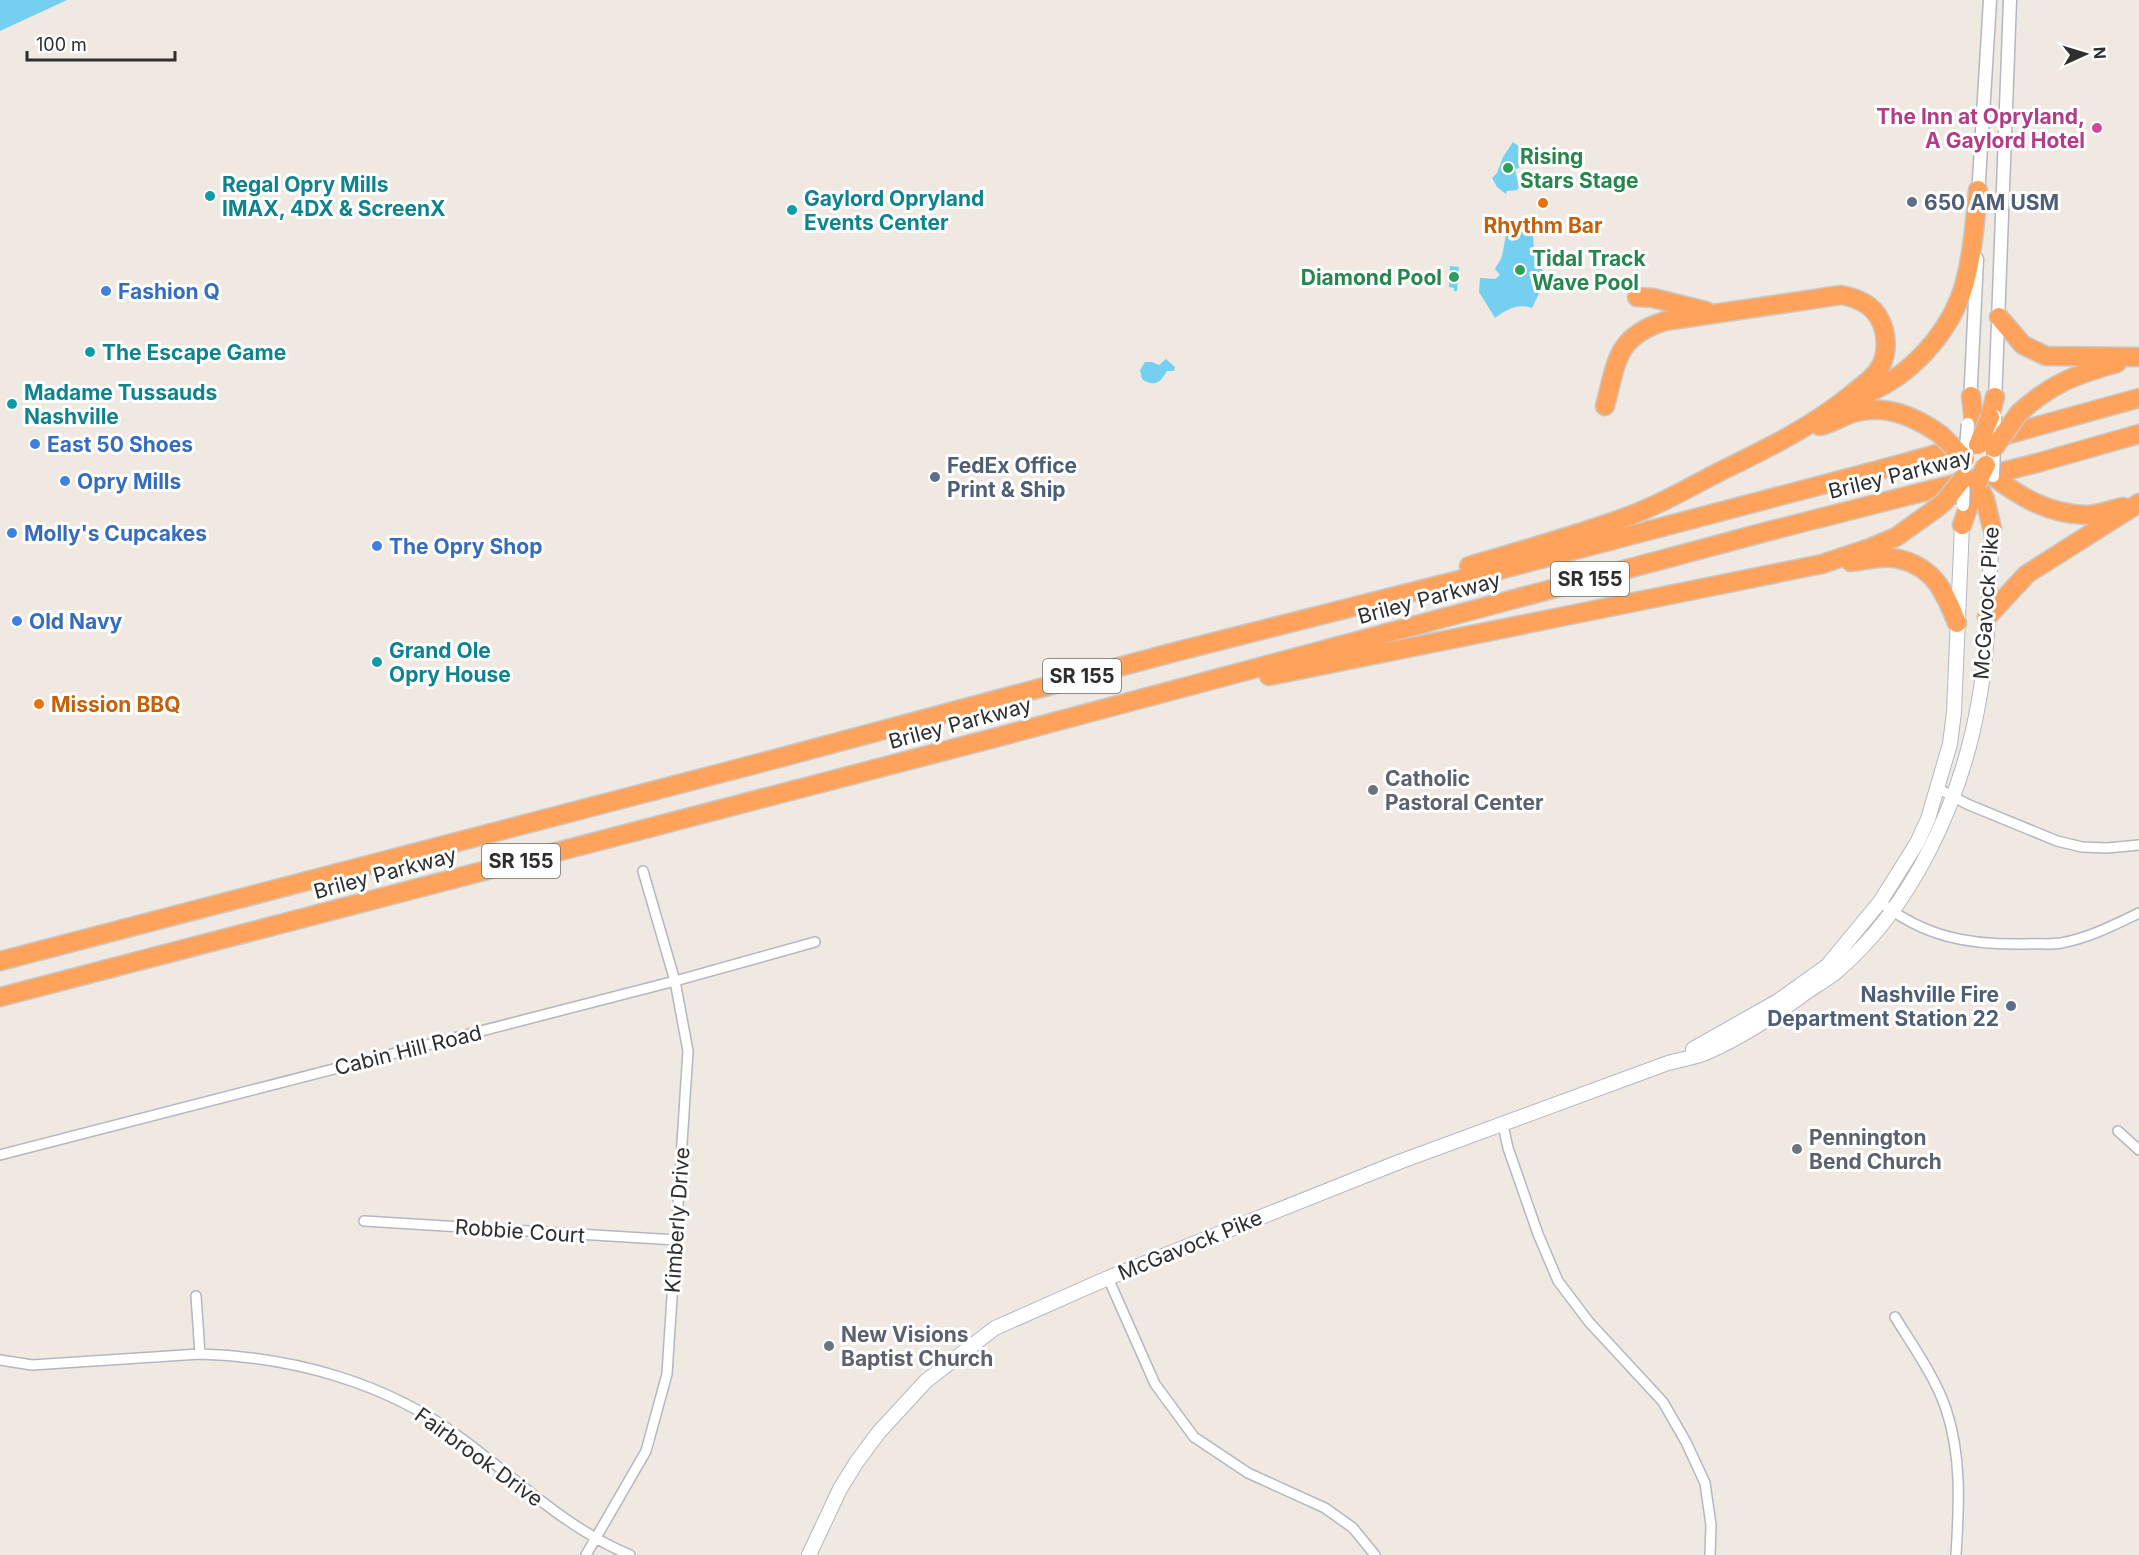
<svg xmlns="http://www.w3.org/2000/svg" width="2139" height="1555" font-family="Inter,sans-serif">
<style>
.water{fill:#75cff0}
.lines{fill:none;stroke-linecap:round;stroke-linejoin:round}
.minor-casing{stroke:#b4b7c1;stroke-width:12}
.tertiary-casing{stroke:#b4b7c1;stroke-width:15}
.secondary-casing{stroke:#b4b7c1;stroke-width:16}
.motorway-casing{stroke:#c9c9c9;stroke-width:21}
.minor{stroke:#fff;stroke-width:9}
.tertiary{stroke:#fff;stroke-width:12}
.secondary{stroke:#fff;stroke-width:14}
.motorway{stroke:#ffa35c;stroke-width:18}
.tertiary-bridge-casing{stroke:#b4b7c1;stroke-width:15;stroke-linecap:butt}
.motorway-bridge-casing{stroke:#c9c9c9;stroke-width:21;stroke-linecap:butt}
.tertiary-bridge{stroke:#fff;stroke-width:12}
.motorway-bridge{stroke:#ffa35c;stroke-width:18}
.hotel-dot{fill:#d1479c;stroke:#fff;stroke-width:2}
.leisure-dot{fill:#2e9e5b;stroke:#fff;stroke-width:2}
.culture-dot{fill:#0f9aa8;stroke:#fff;stroke-width:2}
.service-dot{fill:#5c6f8a;stroke:#fff;stroke-width:2}
.food-dot{fill:#e8710a;stroke:#fff;stroke-width:2}
.shop-dot{fill:#3f7fe0;stroke:#fff;stroke-width:2}
.worship-dot{fill:#6b7280;stroke:#fff;stroke-width:2}
.labels{text-anchor:middle;dominant-baseline:central;stroke-width:6;stroke-linejoin:round;paint-order:stroke}
.shield{fill:#fff;stroke:#6d6d6d;stroke-width:1.5}
.shield-label{font-size:20px;font-weight:bold;fill:#2e2e2e}
.hotel-label{font-size:21px;font-weight:bold;fill:#b23c85;stroke:#fff;text-anchor:end}
.leisure-label{font-size:21px;font-weight:bold;fill:#27864d;stroke:#fff;text-anchor:start}
.culture-label{font-size:21px;font-weight:bold;fill:#0d838f;stroke:#fff;text-anchor:start}
.service-label{font-size:21px;font-weight:bold;fill:#4e5e75;stroke:#fff;text-anchor:start}
.food-label{font-size:21px;font-weight:bold;fill:#c56008;stroke:#fff}
.shop-label{font-size:21px;font-weight:bold;fill:#366cbe;stroke:#fff;text-anchor:start}
.street-label{font-size:21px;fill:#2e2e2e;stroke:#fff}
.worship-label{font-size:21px;font-weight:bold;fill:#5b616d;stroke:#fff;text-anchor:start}
</style>
<rect width="100%" height="100%" fill="#efe9e1"/>
<path class="water" d="M0 0H67L0 31Z
M1513 142 1521 148 1519 168 1515 169 1519 187 1517 190 1507 191 1506 194 1497 187 1492 178 1497 173 1503 157Z
M1519 222 1533 224C1534 242 1531 264 1548 275L1532 308C1516 303 1508 309 1495 318L1479 292 1480 278 1495 279 1500 275 1495 269C1497 265 1501 260 1502 256 1506 242 1503 227 1519 222Z
M1450 266 1459 267 1457 291H1454V288L1449 287Z
M1166 359 1175 367 1174 371H1167C1161 382 1154 388 1142 379L1140 370 1145 362H1152L1159 365Z"/>
<g class="lines">
<defs>
<path id="minor" d="M1937 788 1967 804 2057 841 2082 847 2107 848 2139 845
M1880 902C1925 937 1968 945 2024 944 2036 943 2049 945 2061 943 2089 938 2114 925 2139 913
M1503 1125 1508 1148 1538 1234 1558 1281 1589 1322 1663 1402 1686 1442 1705 1483 1711 1525 1710 1555
M2118 1131 2139 1150
M0 1155 675 981 815 942
M364 1221 676 1240
M1108 1278 1155 1384 1194 1437 1248 1473 1325 1508 1353 1528 1375 1555
M196 1296 200 1354
M1895 1317C1913 1346 1935 1377 1946 1409 1962 1457 1959 1506 1956 1555
M0 1360 32 1365 200 1354C293 1357 385 1382 461 1438 517 1479 565 1528 630 1555
M586 1555 646 1451 667 1374 688 1051 675 981 643 871"/>
<path id="tertiary" d="M1978 196 1990 0
M1970 403 1977 259
M1995 403 2010 0"/>
<path id="secondary" d="M1693 1049 1778 1001 1827 966 1880 902 1917 843 1928 819 1950 744 1954 712 1962 525
M809 1555 840 1489 856 1463 879 1432 926 1381 995 1328 1108 1278 1399 1162 1668 1063C1679 1060 1692 1058 1703 1054 1737 1040 1771 1018 1801 996 1812 988 1824 981 1835 973 1913 907 1962 800 1979 700 1989 646 1989 583 1992 528"/>
<path id="motorway" d="M1637 297 1653 298 1706 311
M1999 317 2023 345 2046 356 2139 357
M1862 395C1910 378 1952 331 1965 282 1973 252 1975 221 1978 190
M1971 396 1974 422
M2019 413C2052 383 2075 375 2117 363
M1990 417 1995 397
M1820 426C1833 423 1844 415 1856 412 1887 404 1916 417 1941 435
M1993 476C2021 498 2050 514 2086 515 2098 515 2112 509 2123 507
M1977 483 1985 499 1992 528
M1962 525 1977 483
M1851 562C1864 561 1881 556 1894 558 1933 565 1944 590 1957 623
M1469 566C1520 551 1571 537 1621 519 1655 507 1687 489 1719 472 1766 449 1812 427 1852 394 1861 386 1872 380 1879 369 1886 358 1887 343 1884 330 1878 308 1863 299 1841 295L1665 321C1615 337 1617 362 1605 406
M1987 617 2027 574 2139 503
M1269 676 1822 564 1870 548 1896 537 1934 510
M0 961 779 758 1171 653 1495 571 1890 467 2139 398
M0 997 998 737 1773 530 2037 463 2139 434"/>
</defs>
<use href="#minor" class="minor-casing"/>
<use href="#tertiary" class="tertiary-casing"/>
<use href="#secondary" class="secondary-casing"/>
<use href="#motorway" class="motorway-casing"/>
<use href="#minor" class="minor"/>
<use href="#tertiary" class="tertiary"/>
<use href="#secondary" class="secondary"/>
<use href="#motorway" class="motorway"/>
<defs>
<path id="tertiary-bridge" d="M1965 459 1968 424
M1993 476 1995 416
M1963 505 1964 477"/>
<path id="motorway-bridge" d="M1941 435 1965 459
M1978 445 1990 417
M1994 448 2019 413
M1977 483 1986 465
M1934 510 1945 501 1964 477"/>
</defs>
<use href="#tertiary-bridge" class="tertiary-bridge-casing"/>
<use href="#motorway-bridge" class="motorway-bridge-casing"/>
<use href="#tertiary-bridge" class="tertiary-bridge"/>
<use href="#motorway-bridge" class="motorway-bridge"/>
</g>
<circle class="hotel-dot" cx="2097" cy="128" r="6"/>
<g class="leisure-dot">
<circle cx="1508" cy="168" r="6"/>
<circle cx="1520" cy="270" r="6"/>
<circle cx="1454" cy="277" r="6"/>
</g>
<g class="culture-dot">
<circle cx="210" cy="196" r="6"/>
<circle cx="792" cy="210" r="6"/>
<circle cx="90" cy="352" r="6"/>
<circle cx="12" cy="404" r="6"/>
<circle cx="377" cy="662" r="6"/>
</g>
<g class="service-dot">
<circle cx="1912" cy="202" r="6"/>
<circle cx="935" cy="477" r="6"/>
<circle cx="2011" cy="1006" r="6"/>
</g>
<g class="food-dot">
<circle cx="1543" cy="203" r="6"/>
<circle cx="39" cy="704" r="6"/>
</g>
<g class="shop-dot">
<circle cx="106" cy="291" r="6"/>
<circle cx="35" cy="444" r="6"/>
<circle cx="65" cy="481" r="6"/>
<circle cx="12" cy="533" r="6"/>
<circle cx="377" cy="546" r="6"/>
<circle cx="17" cy="621" r="6"/>
</g>
<g class="worship-dot">
<circle cx="1373" cy="790" r="6"/>
<circle cx="1797" cy="1149" r="6"/>
<circle cx="829" cy="1346" r="6"/>
</g>
<g class="labels">
<g class="shield">
<rect x="1551" y="562" width="78" height="34" rx="4.5"/>
<rect x="1043" y="659" width="78" height="34" rx="4.5"/>
<rect x="482" y="844" width="78" height="34" rx="4.5"/>
</g>
<g class="shield-label">
<text x="1590" y="579">SR 155</text>
<text x="1082" y="676">SR 155</text>
<text x="521" y="861">SR 155</text>
</g>
<g class="hotel-label">
<text x="2085" y="116">The Inn at Opryland,<tspan x="2085" dy="24">A Gaylord Hotel</tspan></text>
</g>
<g class="leisure-label">
<text x="1520" y="156">Rising<tspan x="1520" dy="24">Stars Stage</tspan></text>
<text x="1532" y="258">Tidal Track<tspan x="1532" dy="24">Wave Pool</tspan></text>
<text x="1442" y="277" text-anchor="end">Diamond Pool</text>
</g>
<g class="culture-label">
<text x="222" y="184">Regal Opry Mills<tspan x="222" dy="24">IMAX, 4DX &amp; ScreenX</tspan></text>
<text x="804" y="198">Gaylord Opryland<tspan x="804" dy="24">Events Center</tspan></text>
<text x="102" y="352">The Escape Game</text>
<text x="24" y="392">Madame Tussauds<tspan x="24" dy="24">Nashville</tspan></text>
<text x="389" y="650">Grand Ole<tspan x="389" dy="24">Opry House</tspan></text>
</g>
<g class="service-label">
<text x="1924" y="202">650 AM USM</text>
<text x="947" y="465">FedEx Office<tspan x="947" dy="24">Print &amp; Ship</tspan></text>
<text x="1999" y="994" text-anchor="end">Nashville Fire<tspan x="1999" dy="24">Department Station 22</tspan></text>
</g>
<g class="food-label">
<text x="1543" y="225">Rhythm Bar</text>
<text x="51" y="704" text-anchor="start">Mission BBQ</text>
</g>
<g class="shop-label">
<text x="118" y="291">Fashion Q</text>
<text x="47" y="444">East 50 Shoes</text>
<text x="77" y="481">Opry Mills</text>
<text x="24" y="533">Molly's Cupcakes</text>
<text x="389" y="546">The Opry Shop</text>
<text x="29" y="621">Old Navy</text>
</g>
<g class="street-label">
<text transform="translate(1900 474) rotate(-14)">Briley Parkway</text>
<text transform="translate(1429 598) rotate(-15)">Briley Parkway</text>
<text transform="translate(1986 603) rotate(-86)">McGavock Pike</text>
<text transform="translate(960 723) rotate(-15)">Briley Parkway</text>
<text transform="translate(385 873) rotate(-15)">Briley Parkway</text>
<text transform="translate(408 1050) rotate(-14)">Cabin Hill Road</text>
<text transform="translate(677 1220) rotate(-86)">Kimberly Drive</text>
<text transform="translate(520 1231) rotate(4)">Robbie Court</text>
<text transform="translate(1190 1245) rotate(-22)">McGavock Pike</text>
<text transform="translate(479 1457) rotate(36)">Fairbrook Drive</text>
</g>
<g class="worship-label">
<text x="1385" y="778">Catholic<tspan x="1385" dy="24">Pastoral Center</tspan></text>
<text x="1809" y="1137">Pennington<tspan x="1809" dy="24">Bend Church</tspan></text>
<text x="841" y="1334">New Visions<tspan x="841" dy="24">Baptist Church</tspan></text>
</g>
</g>
<g transform="translate(2085 54) rotate(86)" stroke="#ffffff" stroke-width="4.5" paint-order="stroke">
<path d="M0-4.5L10 22L0 15L-10 22Z" fill="#2e2e2e"/>
<text y="-9" font-size="16" font-weight="bold" text-anchor="middle" fill="#2e2e2e">N</text>
</g>
<path d="M27 51v9h148v-9" fill="none" stroke="#2e2e2e" stroke-width="3"/>
<text x="36" y="51" font-size="18" fill="#2e2e2e" stroke="#ffffff" stroke-width="4.5" paint-order="stroke">100 m</text>
</svg>
